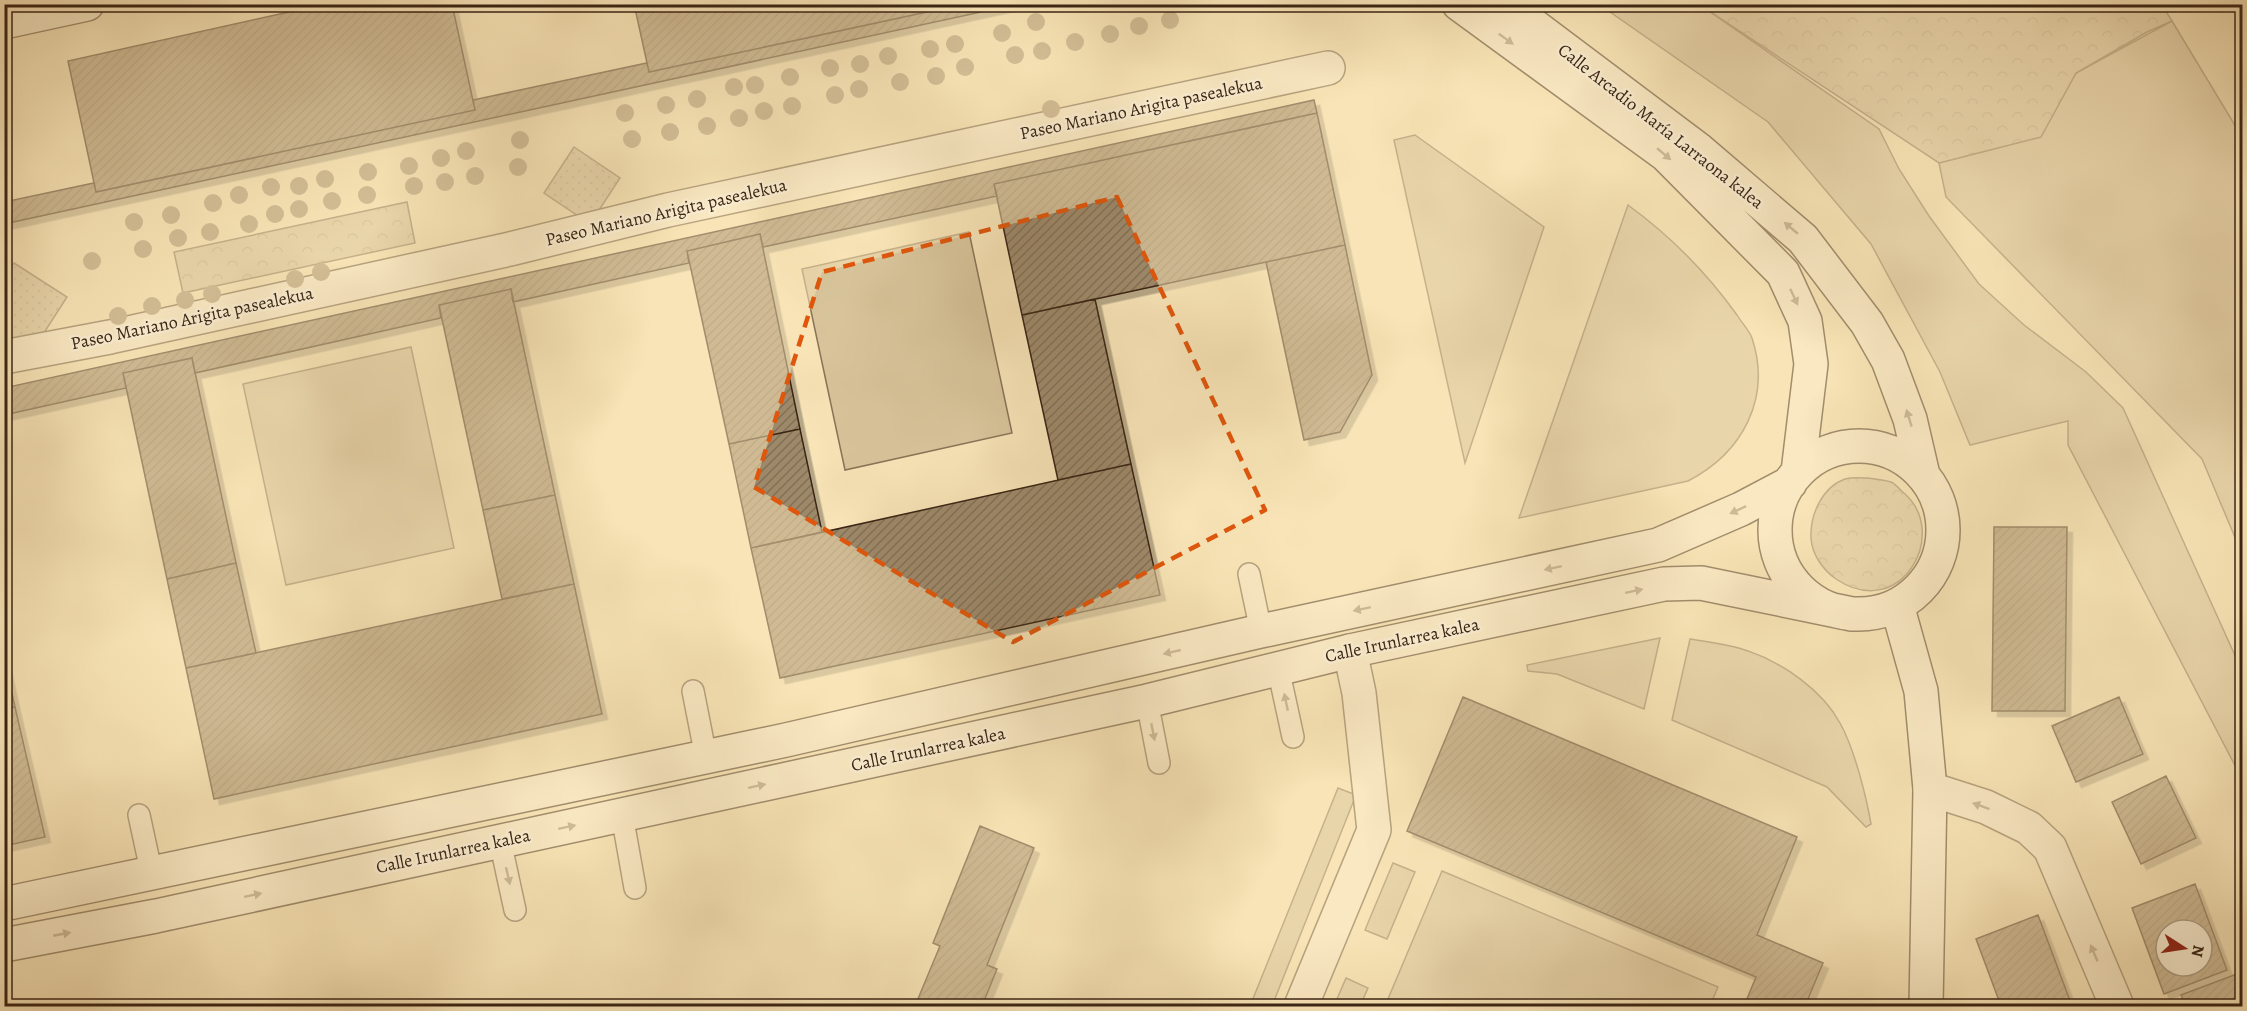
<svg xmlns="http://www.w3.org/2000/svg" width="2247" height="1011" font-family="Alegreya,serif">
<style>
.grass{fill:#d8c49b;stroke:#897458;stroke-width:1.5}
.forest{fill:url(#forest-crowns);stroke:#897458;stroke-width:1.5}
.garden{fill:url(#garden-dots);stroke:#897458;stroke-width:1.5}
.building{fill:url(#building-hatch);stroke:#3a2514;stroke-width:1.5;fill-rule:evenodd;filter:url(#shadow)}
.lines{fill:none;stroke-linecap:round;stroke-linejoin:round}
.lane-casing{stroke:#6a553d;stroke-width:24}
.street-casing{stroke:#6a553d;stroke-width:36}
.secondary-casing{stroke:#3a2514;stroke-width:36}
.lane{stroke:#faedd0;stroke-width:21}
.street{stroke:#faedd0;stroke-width:33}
.secondary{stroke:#faedd0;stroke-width:33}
.tree{fill:#a69170}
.oneway{fill:#9a8972}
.marked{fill:none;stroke:#df560c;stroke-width:4.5;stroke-dasharray:12 8;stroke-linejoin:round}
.labels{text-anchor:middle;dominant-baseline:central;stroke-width:5;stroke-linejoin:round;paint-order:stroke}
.street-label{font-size:18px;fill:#3a2514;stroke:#faedd0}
</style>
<defs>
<pattern id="forest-crowns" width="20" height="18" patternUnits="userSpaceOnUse" patternTransform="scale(1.5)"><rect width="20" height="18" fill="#d8c49b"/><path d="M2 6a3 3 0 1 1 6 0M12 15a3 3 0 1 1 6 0" fill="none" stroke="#baa885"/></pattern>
<pattern id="garden-dots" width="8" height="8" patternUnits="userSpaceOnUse" patternTransform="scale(1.5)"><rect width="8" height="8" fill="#d8c49b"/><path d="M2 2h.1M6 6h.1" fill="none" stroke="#baa885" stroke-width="1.8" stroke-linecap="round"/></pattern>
<pattern id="building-hatch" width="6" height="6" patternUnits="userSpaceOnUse" patternTransform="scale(1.5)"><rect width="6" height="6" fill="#9d8869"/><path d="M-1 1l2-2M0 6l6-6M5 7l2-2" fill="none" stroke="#816f55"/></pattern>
<filter id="shadow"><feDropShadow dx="5.5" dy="5.5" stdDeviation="0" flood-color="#0004"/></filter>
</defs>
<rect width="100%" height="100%" fill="#f8e4b7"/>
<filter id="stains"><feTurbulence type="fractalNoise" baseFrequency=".00333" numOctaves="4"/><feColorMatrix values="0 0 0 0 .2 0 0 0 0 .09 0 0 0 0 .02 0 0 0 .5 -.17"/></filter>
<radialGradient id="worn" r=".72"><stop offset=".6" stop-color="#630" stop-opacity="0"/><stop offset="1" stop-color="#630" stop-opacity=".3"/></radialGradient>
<path class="grass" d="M1600 5H1700L1879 129 1899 169 1929 216 1979 284 2024 325 2086 372 2123 408 2242 671V779L2068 445V421L1970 445 1940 372 1871 244 1768 122Z
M2172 21 2242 137V554L2202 459 1946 197 1939 163 2040 137 2076 73Z
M1415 135 1544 227 1465 463 1394 140Z
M1628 205C1669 235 1707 273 1737 315 1741 322 1749 330 1752 338 1772 399 1742 453 1688 481L1519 518Z
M969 232 1012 433 845 470 802 269Z
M411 347 454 548 286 585 243 384Z
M1660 638 1644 709 1557 674 1528 671 1527 665Z
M1690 639C1709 642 1730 644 1748 651 1783 663 1822 690 1840 723 1854 748 1866 795 1871 824L1866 827 1827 787 1672 720Z
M1338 788 1356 795 1272 1006H1250Z
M1393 863 1415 872 1387 939 1365 930Z
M1442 871 1718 987 1710 1006H1385Z
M1346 978 1368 988 1360 1006H1334Z"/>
<path class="forest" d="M2162 5 2172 21 2147 32 2076 73 2041 137 1939 163 1700 5Z
M407 202 415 243 183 293 174 252Z
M1868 478C1875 479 1884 480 1891 482 1896 484 1900 490 1905 494 1950 535 1900 622 1836 579 1822 569 1812 554 1811 538 1810 515 1822 487 1845 479 1852 477 1861 478 1868 478Z"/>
<path class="garden" d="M574 147 620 178 590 224 544 193Z
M14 263 67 297 33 350 5 333 4 277Z"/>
<path class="building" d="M325 4H452L475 110 96 192 68 61Z
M634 4H964L649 72Z
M964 4H1018L4 224V202L94 183 96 192 475 110 473 100 647 63 649 72Z
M1314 100 1317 113 994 184 997 196 763 247 760 234 687 251 689 263 513 302 511 289 439 305 441 318 195 373 192 358 123 373 126 388 4 415V388Z
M1317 113 1345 245 1022 315 994 184Z
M760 234 800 429 729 444 687 251Z
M1345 245 1372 375 1340 432 1304 440 1266 262Z
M511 289 555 495 483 510 439 305Z
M1095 299 1131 464 1058 480 1022 315Z
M192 358 236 563 167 579 123 373Z
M800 429 822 532 751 548 729 444Z
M1131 464 1160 595 780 678 751 548Z
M555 495 574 584 502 599 483 510Z
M1994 527H2067L2065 711H1992Z
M236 563 256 653 186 668 167 579Z
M574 584 602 714 214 799 186 668Z
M4 658 15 707 4 709Z
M1463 697 1797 837 1757 935 1823 963 1805 1006H1744L1756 977 1407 831Z
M2119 697 2143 754 2076 782 2052 726Z
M15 707 45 837 4 846V709Z
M2166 776 2196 838 2141 864 2112 802Z
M980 826 1034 848 987 965 997 969 982 1006H915L940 946 933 943Z
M2195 884 2227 970 2164 994 2132 908ZM2166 930H2202V966H2166Z
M2038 915 2072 1006H2001L1976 939Z
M2242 972V1006H2186L2181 995Z"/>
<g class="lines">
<defs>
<path id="lane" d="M1249 574 1261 631
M1278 668 1293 737
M693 691 706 757
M1147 701 1159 763
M139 815 152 875
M622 815 635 888
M500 841 515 910"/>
<path id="street" d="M4 357 110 337 510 249 668 210 1328 68
M1930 789 1986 807 2029 828 2050 848 2117 1006
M1301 1006 1374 830 1359 693 1350 651"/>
<path id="secondary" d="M1459 4 1666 155 1783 273 1805 321 1811 364 1798 472
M1505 4 1699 150 1803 239 1867 323 1888 360 1910 419 1923 475
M4 22 87 4
M1775 530a84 84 0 1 1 168 0a84 84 0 1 1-168 0Z
M1897 605 1921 691 1930 789 1926 1006
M4 904 786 740 1261 631 1658 545 1741 509 1790 483
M4 945 156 916 1147 701 1350 651 1664 584 1701 583 1852 614"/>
</defs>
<use href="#lane" class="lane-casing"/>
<use href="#street" class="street-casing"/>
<use href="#secondary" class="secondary-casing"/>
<use href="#lane" class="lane"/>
<use href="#street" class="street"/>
<use href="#secondary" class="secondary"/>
</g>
<g class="tree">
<circle cx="1170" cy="20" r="9"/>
<circle cx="1036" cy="22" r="9"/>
<circle cx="1139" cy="26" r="9"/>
<circle cx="1002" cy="33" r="9"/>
<circle cx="1110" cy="34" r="9"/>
<circle cx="1075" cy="42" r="9"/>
<circle cx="955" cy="44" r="9"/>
<circle cx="930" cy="49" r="9"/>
<circle cx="1042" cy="51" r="9"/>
<circle cx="1015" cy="55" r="9"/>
<circle cx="888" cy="56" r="9"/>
<circle cx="860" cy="64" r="9"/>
<circle cx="965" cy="67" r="9"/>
<circle cx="830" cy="68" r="9"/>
<circle cx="936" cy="76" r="9"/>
<circle cx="790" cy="77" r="9"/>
<circle cx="900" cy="82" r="9"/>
<circle cx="755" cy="85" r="9"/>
<circle cx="734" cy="87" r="9"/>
<circle cx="859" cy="89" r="9"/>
<circle cx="835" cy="95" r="9"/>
<circle cx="697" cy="99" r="9"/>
<circle cx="666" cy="105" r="9"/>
<circle cx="792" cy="106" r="9"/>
<circle cx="1051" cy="109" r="9"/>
<circle cx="764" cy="111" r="9"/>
<circle cx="625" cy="113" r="9"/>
<circle cx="739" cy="118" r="9"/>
<circle cx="707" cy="126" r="9"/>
<circle cx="670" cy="132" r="9"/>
<circle cx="632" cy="139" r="9"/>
<circle cx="520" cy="140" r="9"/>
<circle cx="466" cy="151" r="9"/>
<circle cx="441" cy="158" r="9"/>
<circle cx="409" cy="166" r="9"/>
<circle cx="518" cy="167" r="9"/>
<circle cx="368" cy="172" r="9"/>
<circle cx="475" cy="176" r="9"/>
<circle cx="325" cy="179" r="9"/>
<circle cx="445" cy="182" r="9"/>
<circle cx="299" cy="186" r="9"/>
<circle cx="414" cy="186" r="9"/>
<circle cx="271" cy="187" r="9"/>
<circle cx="239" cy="195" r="9"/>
<circle cx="367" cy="195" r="9"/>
<circle cx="332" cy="201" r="9"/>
<circle cx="213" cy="203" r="9"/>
<circle cx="299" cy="209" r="9"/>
<circle cx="275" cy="214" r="9"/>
<circle cx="171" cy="215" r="9"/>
<circle cx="134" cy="222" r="9"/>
<circle cx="249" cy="224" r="9"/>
<circle cx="210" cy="232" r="9"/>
<circle cx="178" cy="238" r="9"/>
<circle cx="143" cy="249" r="9"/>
<circle cx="92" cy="261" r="9"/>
<circle cx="321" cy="272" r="9"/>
<circle cx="295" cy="279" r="9"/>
<circle cx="212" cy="294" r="9"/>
<circle cx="185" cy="300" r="9"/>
<circle cx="152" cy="306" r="9"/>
<circle cx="118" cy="316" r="9"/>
</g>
<defs><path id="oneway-solid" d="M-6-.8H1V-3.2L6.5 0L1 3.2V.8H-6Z" transform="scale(1.5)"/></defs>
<g class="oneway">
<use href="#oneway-solid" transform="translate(1506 39) rotate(36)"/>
<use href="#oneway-solid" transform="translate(1664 154) rotate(40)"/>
<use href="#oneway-solid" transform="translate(1791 228) rotate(-140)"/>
<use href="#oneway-solid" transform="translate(1794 297) rotate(65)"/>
<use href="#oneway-solid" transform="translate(1909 418) rotate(-107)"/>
<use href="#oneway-solid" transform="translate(1738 510) rotate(155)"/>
<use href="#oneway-solid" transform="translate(1553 568) rotate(168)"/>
<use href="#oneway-solid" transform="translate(1634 591) rotate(-12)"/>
<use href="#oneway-solid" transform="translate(1362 609) rotate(168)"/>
<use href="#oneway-solid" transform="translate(1172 652) rotate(167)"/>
<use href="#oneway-solid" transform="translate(1286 702) rotate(-102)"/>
<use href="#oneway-solid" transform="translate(1153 732) rotate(79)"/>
<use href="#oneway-solid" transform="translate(757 786) rotate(-12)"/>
<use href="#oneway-solid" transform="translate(1981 806) rotate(-160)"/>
<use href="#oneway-solid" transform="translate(567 827) rotate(-12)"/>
<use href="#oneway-solid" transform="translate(508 876) rotate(77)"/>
<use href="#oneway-solid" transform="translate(253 895) rotate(-12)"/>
<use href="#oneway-solid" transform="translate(62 934) rotate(-11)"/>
<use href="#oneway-solid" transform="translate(2094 953) rotate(-113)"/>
</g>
<path d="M0 0H2247V1011H0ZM1117 197 1265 510 1013 642 754 487 822 272Z" fill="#f8e4b7" fill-opacity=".55" fill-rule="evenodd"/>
<path class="marked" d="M1117 197 1265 510 1013 642 754 487 822 272Z"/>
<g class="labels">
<g class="street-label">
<text transform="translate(1141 108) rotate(-12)">Paseo Mariano Arigita pasealekua</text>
<text transform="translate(1661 126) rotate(38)">Calle Arcadio María Larraona kalea</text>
<text transform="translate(666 212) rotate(-13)">Paseo Mariano Arigita pasealekua</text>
<text transform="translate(192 318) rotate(-12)">Paseo Mariano Arigita pasealekua</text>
<text transform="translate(1402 640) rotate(-12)">Calle Irunlarrea kalea</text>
<text transform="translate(928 749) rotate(-12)">Calle Irunlarrea kalea</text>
<text transform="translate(453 851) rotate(-12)">Calle Irunlarrea kalea</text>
</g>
</g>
<rect width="2247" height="1011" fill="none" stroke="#f8e4b7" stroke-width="24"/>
<rect x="6" y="6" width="2235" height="999" fill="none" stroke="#3a2514" stroke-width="3"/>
<rect x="12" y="12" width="2223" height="987" fill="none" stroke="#3a2514" stroke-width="1.5"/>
<g transform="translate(2184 948) rotate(102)"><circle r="28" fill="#faedd0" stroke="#ad9d85" stroke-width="1.5"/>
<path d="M0-4.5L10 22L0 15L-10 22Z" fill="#8f2418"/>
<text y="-9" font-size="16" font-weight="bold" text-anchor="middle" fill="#3a2514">N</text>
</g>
<rect width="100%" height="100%" filter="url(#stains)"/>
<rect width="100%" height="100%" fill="url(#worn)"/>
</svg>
